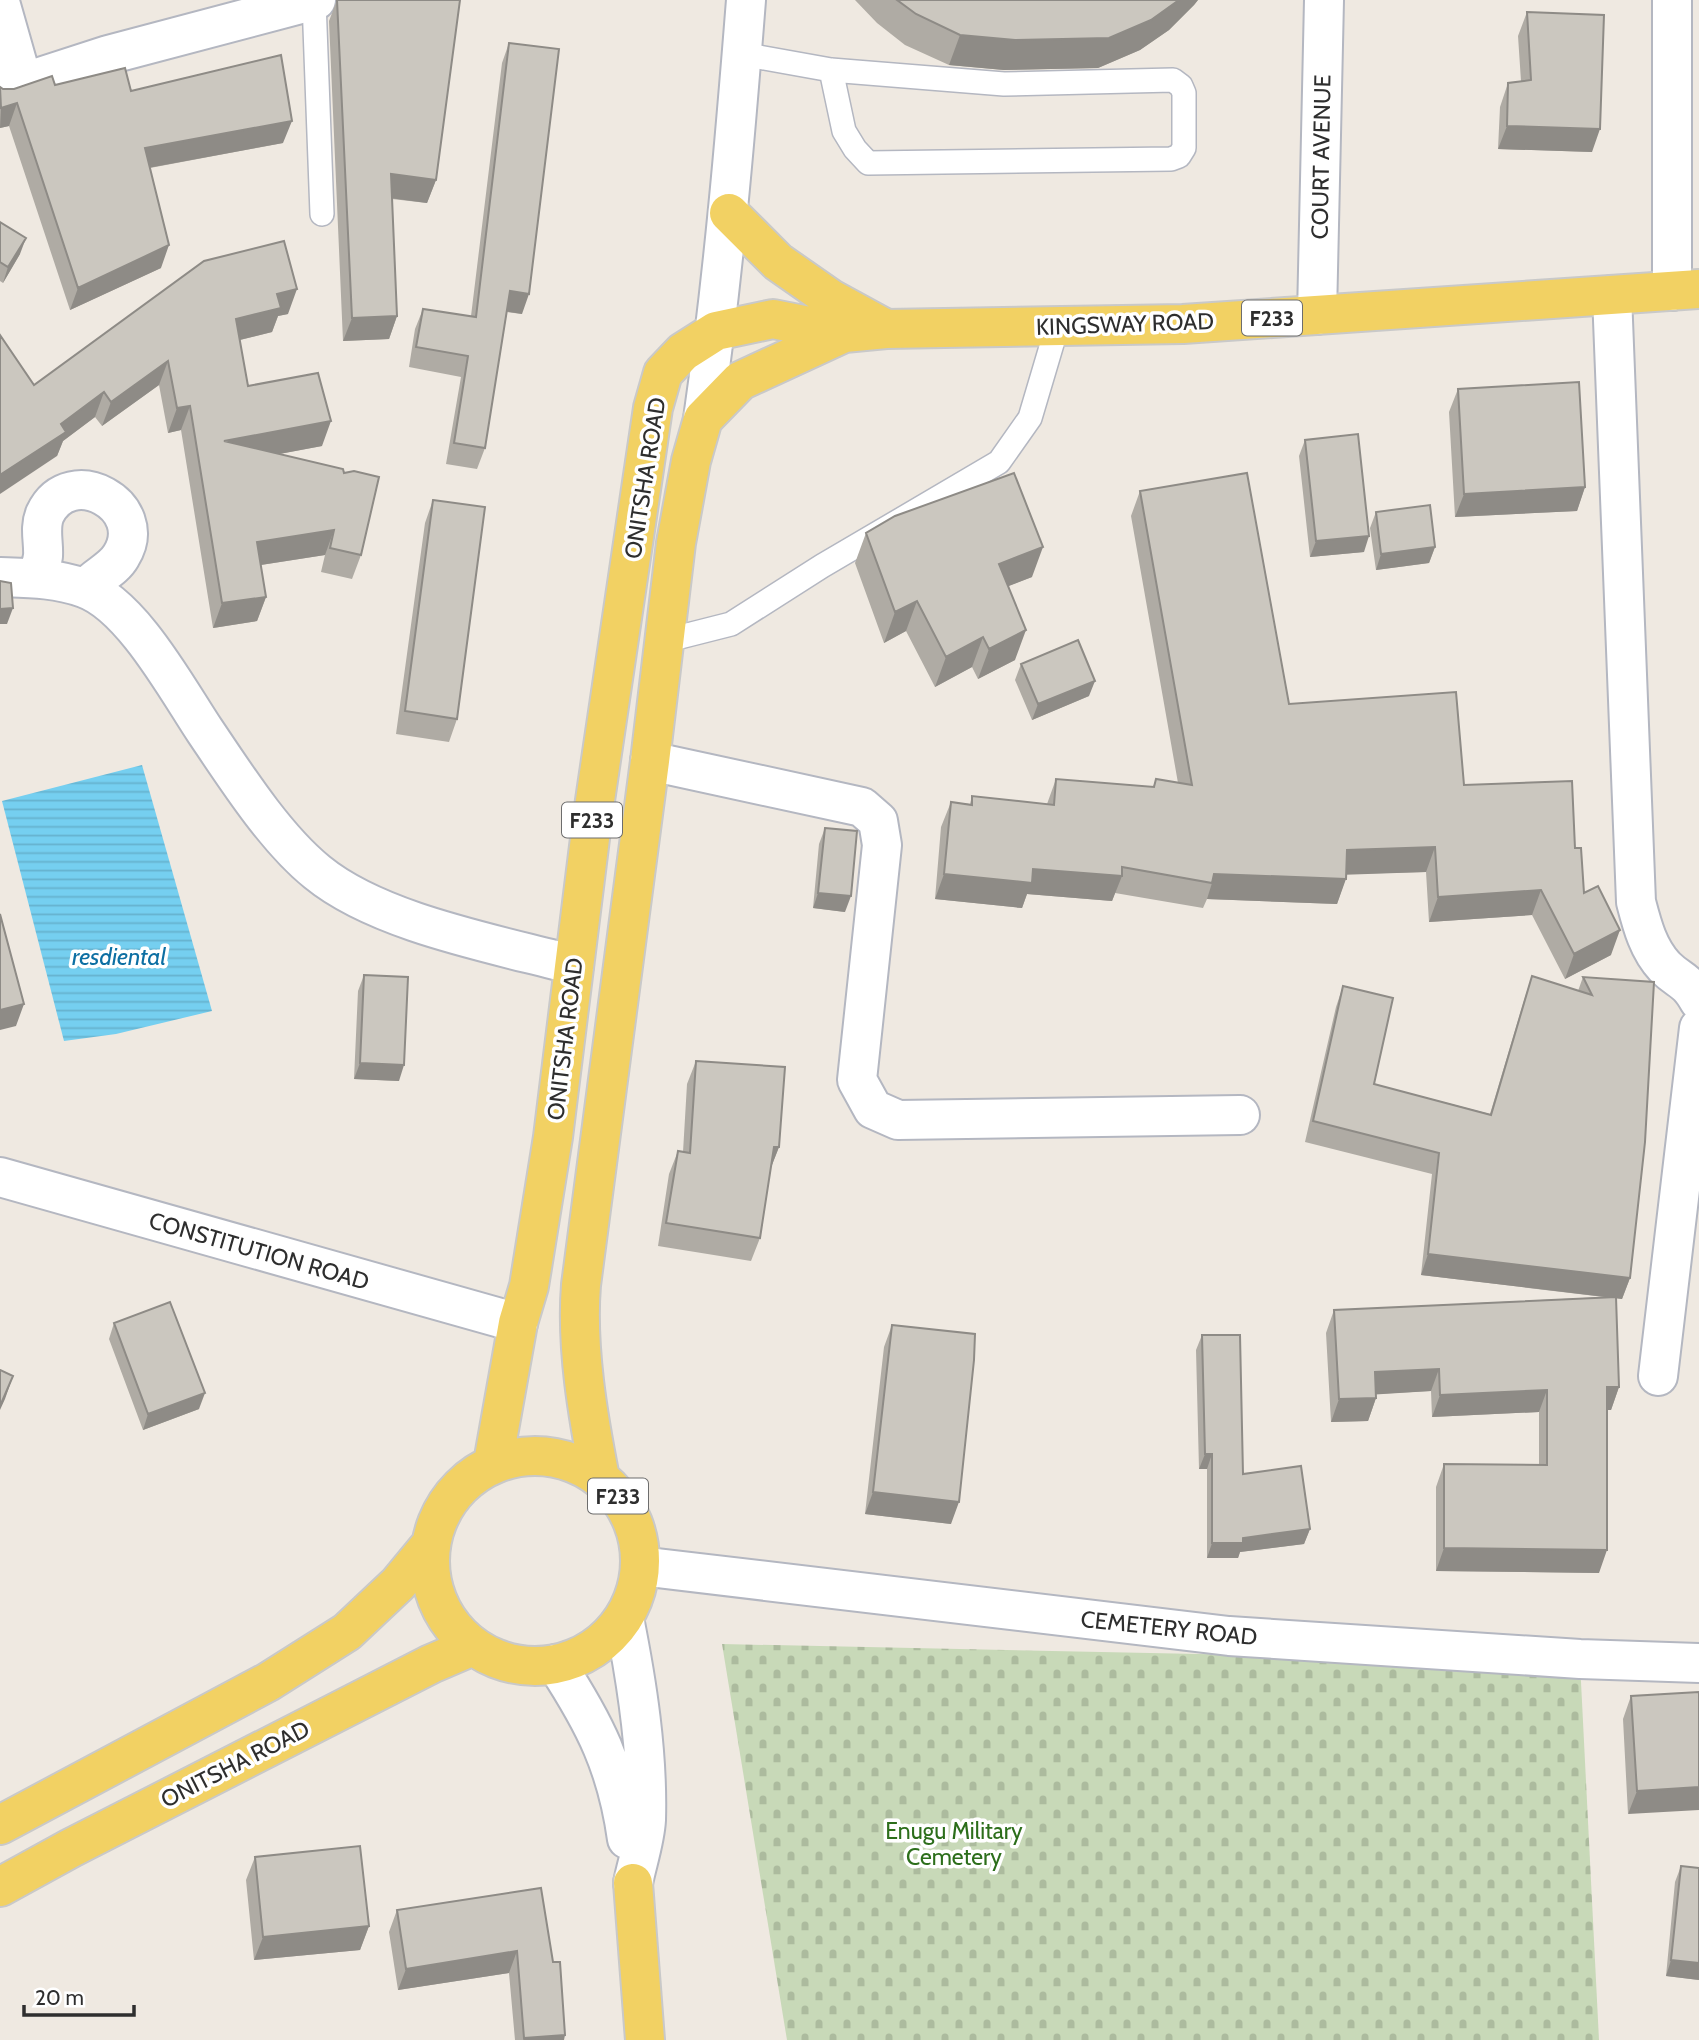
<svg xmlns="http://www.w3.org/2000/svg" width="1699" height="2040" font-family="Cabin,sans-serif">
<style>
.cemetery{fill:url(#cemetery-stones)}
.water{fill:url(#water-rules)}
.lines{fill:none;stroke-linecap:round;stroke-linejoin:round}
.service-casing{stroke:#b4b7c1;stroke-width:26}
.minor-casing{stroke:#b4b7c1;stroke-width:42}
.secondary-casing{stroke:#b4b7c1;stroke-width:42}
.primary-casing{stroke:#c9c9c9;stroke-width:42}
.service{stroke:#fff;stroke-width:23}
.minor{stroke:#fff;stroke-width:38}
.secondary{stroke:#fff;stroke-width:38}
.primary{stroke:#f2d163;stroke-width:38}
.wall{fill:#afaba4}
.shaded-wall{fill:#8e8b86}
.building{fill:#cbc7bf;stroke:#8e8b86;stroke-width:2}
.labels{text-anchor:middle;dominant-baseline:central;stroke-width:7;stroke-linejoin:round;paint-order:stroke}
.shield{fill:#fff;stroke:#6d6d6d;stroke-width:2}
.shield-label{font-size:21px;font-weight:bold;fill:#2e2e2e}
.street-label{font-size:23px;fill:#2e2e2e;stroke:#fff}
.park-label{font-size:23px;fill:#2c6e1b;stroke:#fff}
.water-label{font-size:24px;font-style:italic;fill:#0d6fa3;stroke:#fff}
</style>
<defs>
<pattern id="cemetery-stones" width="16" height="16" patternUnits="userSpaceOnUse" patternTransform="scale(1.75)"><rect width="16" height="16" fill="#c8d9b8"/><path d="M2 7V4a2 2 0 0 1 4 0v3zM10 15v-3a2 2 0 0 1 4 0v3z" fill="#acbb9e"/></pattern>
<pattern id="water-rules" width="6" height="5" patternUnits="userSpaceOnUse" patternTransform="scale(1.75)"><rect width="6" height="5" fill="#75cff0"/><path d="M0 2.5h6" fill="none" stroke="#66b2ce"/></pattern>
</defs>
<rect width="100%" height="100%" fill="#efe9e1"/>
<path class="cemetery" d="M722 1644 1580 1662 1599 2040H787Z"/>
<path class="water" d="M142 765 212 1011 116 1034 64 1041 2 801Z"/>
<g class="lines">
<defs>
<path id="service" d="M314 1 322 214
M742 54 831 70 1004 84 1173 80 1181 86 1184 93V148L1179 156 1171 159 868 163 855 149 844 131 831 70
M664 641 731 624 822 566 999 462 1030 418 1057 327"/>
<path id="minor" d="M1672 0V291
M0 2 23 83
M0 90 108 55 316 0
M1612 295 1636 902C1642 925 1648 949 1665 967 1680 982 1687 979 1699 1001
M1317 315 1324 0
M703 419C723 280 735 140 746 0
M0 577C29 578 56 578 84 588 132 605 177 689 205 731 236 777 275 838 317 872 379 923 496 944 574 965
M38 577C40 570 42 563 43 556 44 542 39 528 45 514 70 461 152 506 121 556 113 570 96 576 86 588
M650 761 862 807 878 821 882 845 857 1080 873 1109 898 1120 1240 1115
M0 1177 518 1323
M1658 1376 1699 1028
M640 1566 1229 1636 1580 1659 1699 1663"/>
<path id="secondary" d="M624 1618C637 1683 648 1753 646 1820 645 1840 637 1863 633 1883
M556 1664C595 1724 617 1767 627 1839"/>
<path id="primary" d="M729 213 778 262 831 299 886 329
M430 1561a105 105 0 1 1 210 0a105 105 0 1 1-210 0Z
M493 1463 518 1323 529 1286 553 1137 593 814 653 408 663 373 683 352 716 331 773 319 844 333 886 329 1183 324 1699 289
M600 1478C588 1417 576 1347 581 1285L650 761 676 543 691 461 703 419 740 381 844 333
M0 1825 268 1682 347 1632 398 1584 431 1544
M633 1883 645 2040
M0 1887 71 1848 431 1664 473 1646"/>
</defs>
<use href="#service" class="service-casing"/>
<use href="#minor" class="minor-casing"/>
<use href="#secondary" class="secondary-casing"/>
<use href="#primary" class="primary-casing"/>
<use href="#service" class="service"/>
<use href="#minor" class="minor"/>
<use href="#secondary" class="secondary"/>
<use href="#primary" class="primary"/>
</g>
<path class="wall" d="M337 0H460L436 180 427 203 392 199 397 316 389 339 343 341 329 21Z
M855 0H1198L1194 5 1169 30 1140 50 1098 68 1004 70 949 65 905 45 877 23Z
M1527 12 1592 152 1498 149 1500 107 1508 83 1521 81 1518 36Z
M509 43 522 314 507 312 485 448 477 469 446 464 461 377 409 367 415 329 423 309 471 316 502 63Z
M55 85 131 91 283 143 150 168 161 268 70 310 9 126 0 128V87L3 89H14Z
M0 222 20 254 3 283 0 281Z
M204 261 288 314 278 316 272 332 240 340 248 386 322 446 279 454 361 555 352 579 321 572 325 555 261 565 266 597 257 621 213 628 181 430 168 433 159 385 102 426 95 417 63 441 57 456 34 385Z
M1458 389 1585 487 1577 511 1455 517 1449 412Z
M1305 440 1364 552 1310 557 1299 456Z
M1140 491 1289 704 1464 785 1575 848 1584 893 1611 955 1565 979 1532 915 1429 922 1426 872 1347 874 1337 904 1207 899 1203 908 1115 893 1112 901 1027 894 1022 908 935 899 941 827 951 802 970 804 972 796 1047 804 1056 779 1153 787 1156 779 1178 783 1131 516Z
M433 500 457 719 449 742 396 734 425 523Z
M1376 512 1435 547 1429 563 1376 570 1370 528Z
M866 533 1032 577 1008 586 1015 660 978 679 972 667 935 687 906 631 884 643 855 563Z
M1021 664 1089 696 1032 720 1015 680Z
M825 828 845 912 813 908 819 844Z
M364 975 399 1081 354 1079 358 991Z
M1532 976 1578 991 1583 977 1654 982 1630 1278 1622 1299 1616 1298 1619 1387 1611 1410H1607L1599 1573 1436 1571V1487L1444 1464 1539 1465V1412L1432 1417 1431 1391 1376 1394V1398L1368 1421 1331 1422 1326 1333 1334 1310 1604 1297 1421 1275 1432 1174 1305 1142 1336 1007 1343 986 1374 1084 1490 1114 1525 997Z
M696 1061 779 1147 770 1170 760 1238 751 1261 658 1246 669 1174 678 1151 683 1152 687 1084Z
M114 1323 199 1409 143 1430 109 1339Z
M892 1325 951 1524 865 1514 884 1347Z
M1202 1335 1243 1474 1310 1529 1304 1544 1240 1552 1238 1558H1207V1469H1199L1196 1350Z
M1699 1692 1628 1814 1623 1719 1631 1696Z
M255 1857 369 1926 360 1950 254 1960 246 1880Z
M1681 1866 1699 1980 1666 1976 1675 1882Z
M397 1910 553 1962 564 2040H515L509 1973 398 1990 389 1932Z"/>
<path class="shaded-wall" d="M1179 0H1198L1194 5 1169 30 1140 50 1098 68 1004 70 949 65 960 35Z
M17 103 9 126 0 128 1 108Z
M292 121 283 143 137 170 145 148Z
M1507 126 1600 129 1592 152 1498 149Z
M391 174 436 180 427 203 382 197Z
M26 238 20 254 3 283 8 267Z
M169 245 161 268 70 310 78 288Z
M297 289 288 314 278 316 272 332 227 343 236 319 277 294Z
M510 291 529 294 522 314 503 311Z
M397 316 389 339 343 341 352 318Z
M168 361 159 385 102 426 111 402Z
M104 392 95 417 63 441 57 456 0 494V475L61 424Z
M190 406 181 430 168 433 177 408Z
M331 421 322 446 216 466 224 441Z
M1585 487 1577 511 1455 517 1464 494Z
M334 530 325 555 248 567 257 542Z
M1369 536 1364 552 1310 557 1316 541Z
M1043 547 1032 577 988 594 999 564Z
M1435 547 1429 563 1376 570 1381 554Z
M266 597 257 621 213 628 222 603Z
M917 601 906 631 884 643 895 612Z
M13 608 7 624H0V609Z
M1026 630 1015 660 978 679 989 649Z
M983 637 972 667 935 687 946 657Z
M1095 681 1089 696 1032 720 1038 704Z
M1435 847 1426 872 1338 875 1347 850Z
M1033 869 1122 876 1112 901 1027 894 1022 908 935 899 944 874Z
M1214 874 1346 879 1337 904 1207 899 1212 883Z
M1541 890 1532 915 1429 922 1438 897Z
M818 893 851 896 845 912 813 908Z
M1620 930 1611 955 1565 979 1574 954Z
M24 1004 16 1026 0 1030V1010Z
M360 1063 404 1065 399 1081 354 1079Z
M774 1147H779L770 1170Z
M1428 1254 1630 1278 1622 1299 1421 1275Z
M1439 1369 1431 1391 1367 1395 1375 1372Z
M13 1376 5 1399 0 1410V1406Z
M1607 1387H1619L1611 1410H1599Z
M1547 1390 1539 1412 1432 1417 1440 1395Z
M205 1393 199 1409 143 1430 148 1414Z
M1376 1398 1368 1421 1331 1422 1339 1399Z
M1205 1454H1212L1207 1469H1199Z
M873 1492 959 1502 951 1524 865 1514Z
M1310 1529 1304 1544 1240 1552 1238 1558H1207L1212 1543 1243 1538Z
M1444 1548 1607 1550 1599 1573 1436 1571Z
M1699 1787V1810L1628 1814 1637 1791Z
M369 1926 360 1950 254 1960 263 1937Z
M517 1951 509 1973 398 1990 406 1969Z
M1671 1960 1699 1963V1980L1666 1976Z
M565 2035 564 2040H523L524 2038Z"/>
<path class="building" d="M337 0H460L436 180 391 174 397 316 352 318Z
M897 0H1179L1151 20 1109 38 1015 40 960 35 916 14Z
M1527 12 1604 15 1600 129 1507 126 1508 83 1531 80Z
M509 43 559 49 529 294 510 291 485 448 454 443 468 356 416 347 423 309 476 317Z
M281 55 292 121 145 148 169 245 78 288 17 103 1 108 0 87 3 89H14L52 76 55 85 125 68 131 91Z
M0 222 26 238 8 267 0 262Z
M284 241 297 289 277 294 281 308 236 319 248 386 318 373 331 421 224 441 343 469 344 473 354 471 379 477 361 555 330 548 334 530 257 542 266 597 222 603 190 406 177 408 168 361 111 402 104 392 61 424 66 432 0 475V335L34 385 204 261Z
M1579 382 1585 487 1464 494 1458 389Z
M1358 434 1369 536 1316 541 1305 440Z
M1014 473 1043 547 999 564 1026 630 989 649 983 637 946 657 917 601 895 612 866 533 895 516Z
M1247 473 1289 704 1456 692 1464 785 1572 781 1575 848H1581L1584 893 1598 886 1620 930 1574 954 1541 890 1438 897 1435 847 1347 850 1346 879 1214 874 1212 883 1122 867V876L1033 869 1032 883 944 874 951 802 972 805V796L1054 805 1056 779 1154 787 1156 779 1192 785 1140 491Z
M433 500 485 507 457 719 405 711Z
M1430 505 1435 547 1381 554 1376 512Z
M0 581 11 583 13 608 0 609Z
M1078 640 1095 681 1038 704 1021 664Z
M825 828 857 831 851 896 818 893Z
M0 914 24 1004 0 1010Z
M364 975 408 977 404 1065 360 1063Z
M1532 976 1592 995 1583 977 1654 982 1645 1142 1630 1278 1428 1254 1439 1153 1313 1121 1343 986 1393 998 1374 1084 1491 1115Z
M696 1061 785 1067 779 1147H774L760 1238 666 1223 678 1151 690 1153Z
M1616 1297 1619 1387H1607V1550L1444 1548V1464L1547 1465V1390L1440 1395 1439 1369 1375 1372 1376 1398 1339 1399 1334 1310Z
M170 1302 205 1393 148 1414 114 1323Z
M892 1325 975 1334 974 1360 959 1502 873 1492Z
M1202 1335H1240L1243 1474 1301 1466 1310 1529 1243 1538V1543H1212V1454H1205Z
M0 1370 13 1376 0 1406Z
M1699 1692V1787L1637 1791 1631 1696Z
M360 1846 369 1926 263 1937 255 1857Z
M1681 1866 1699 1868V1963L1671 1960Z
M541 1888 553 1962H560L565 2035 524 2038 517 1951 406 1969 397 1910Z"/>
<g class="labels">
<g class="shield">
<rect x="1242" y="300.5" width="60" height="35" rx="5"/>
<rect x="562" y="802.5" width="60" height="35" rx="5"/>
<rect x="588" y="1478.5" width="60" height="35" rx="5"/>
</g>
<g class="shield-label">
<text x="1272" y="318">F233</text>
<text x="592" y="820">F233</text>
<text x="618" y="1496">F233</text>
</g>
<g class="street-label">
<text transform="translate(1321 157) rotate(-89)">COURT AVENUE</text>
<text transform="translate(1125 324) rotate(-2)">KINGSWAY ROAD</text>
<text transform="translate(645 478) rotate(-81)">ONITSHA ROAD</text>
<text transform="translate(565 1039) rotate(-83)">ONITSHA ROAD</text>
<text transform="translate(259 1251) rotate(16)">CONSTITUTION ROAD</text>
<text transform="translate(1169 1628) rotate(6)">CEMETERY ROAD</text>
<text transform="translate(235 1764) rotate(-27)">ONITSHA ROAD</text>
</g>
<g class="park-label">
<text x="954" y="1831">Enugu Military<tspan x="954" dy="26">Cemetery</tspan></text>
</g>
<g class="water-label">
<text x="119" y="956">resdiental</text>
</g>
</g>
<path d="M24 2005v10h110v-10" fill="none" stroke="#2e2e2e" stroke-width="3.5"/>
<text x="35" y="2005" font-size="21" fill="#2e2e2e" stroke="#ffffff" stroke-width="5" paint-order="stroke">20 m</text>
</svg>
